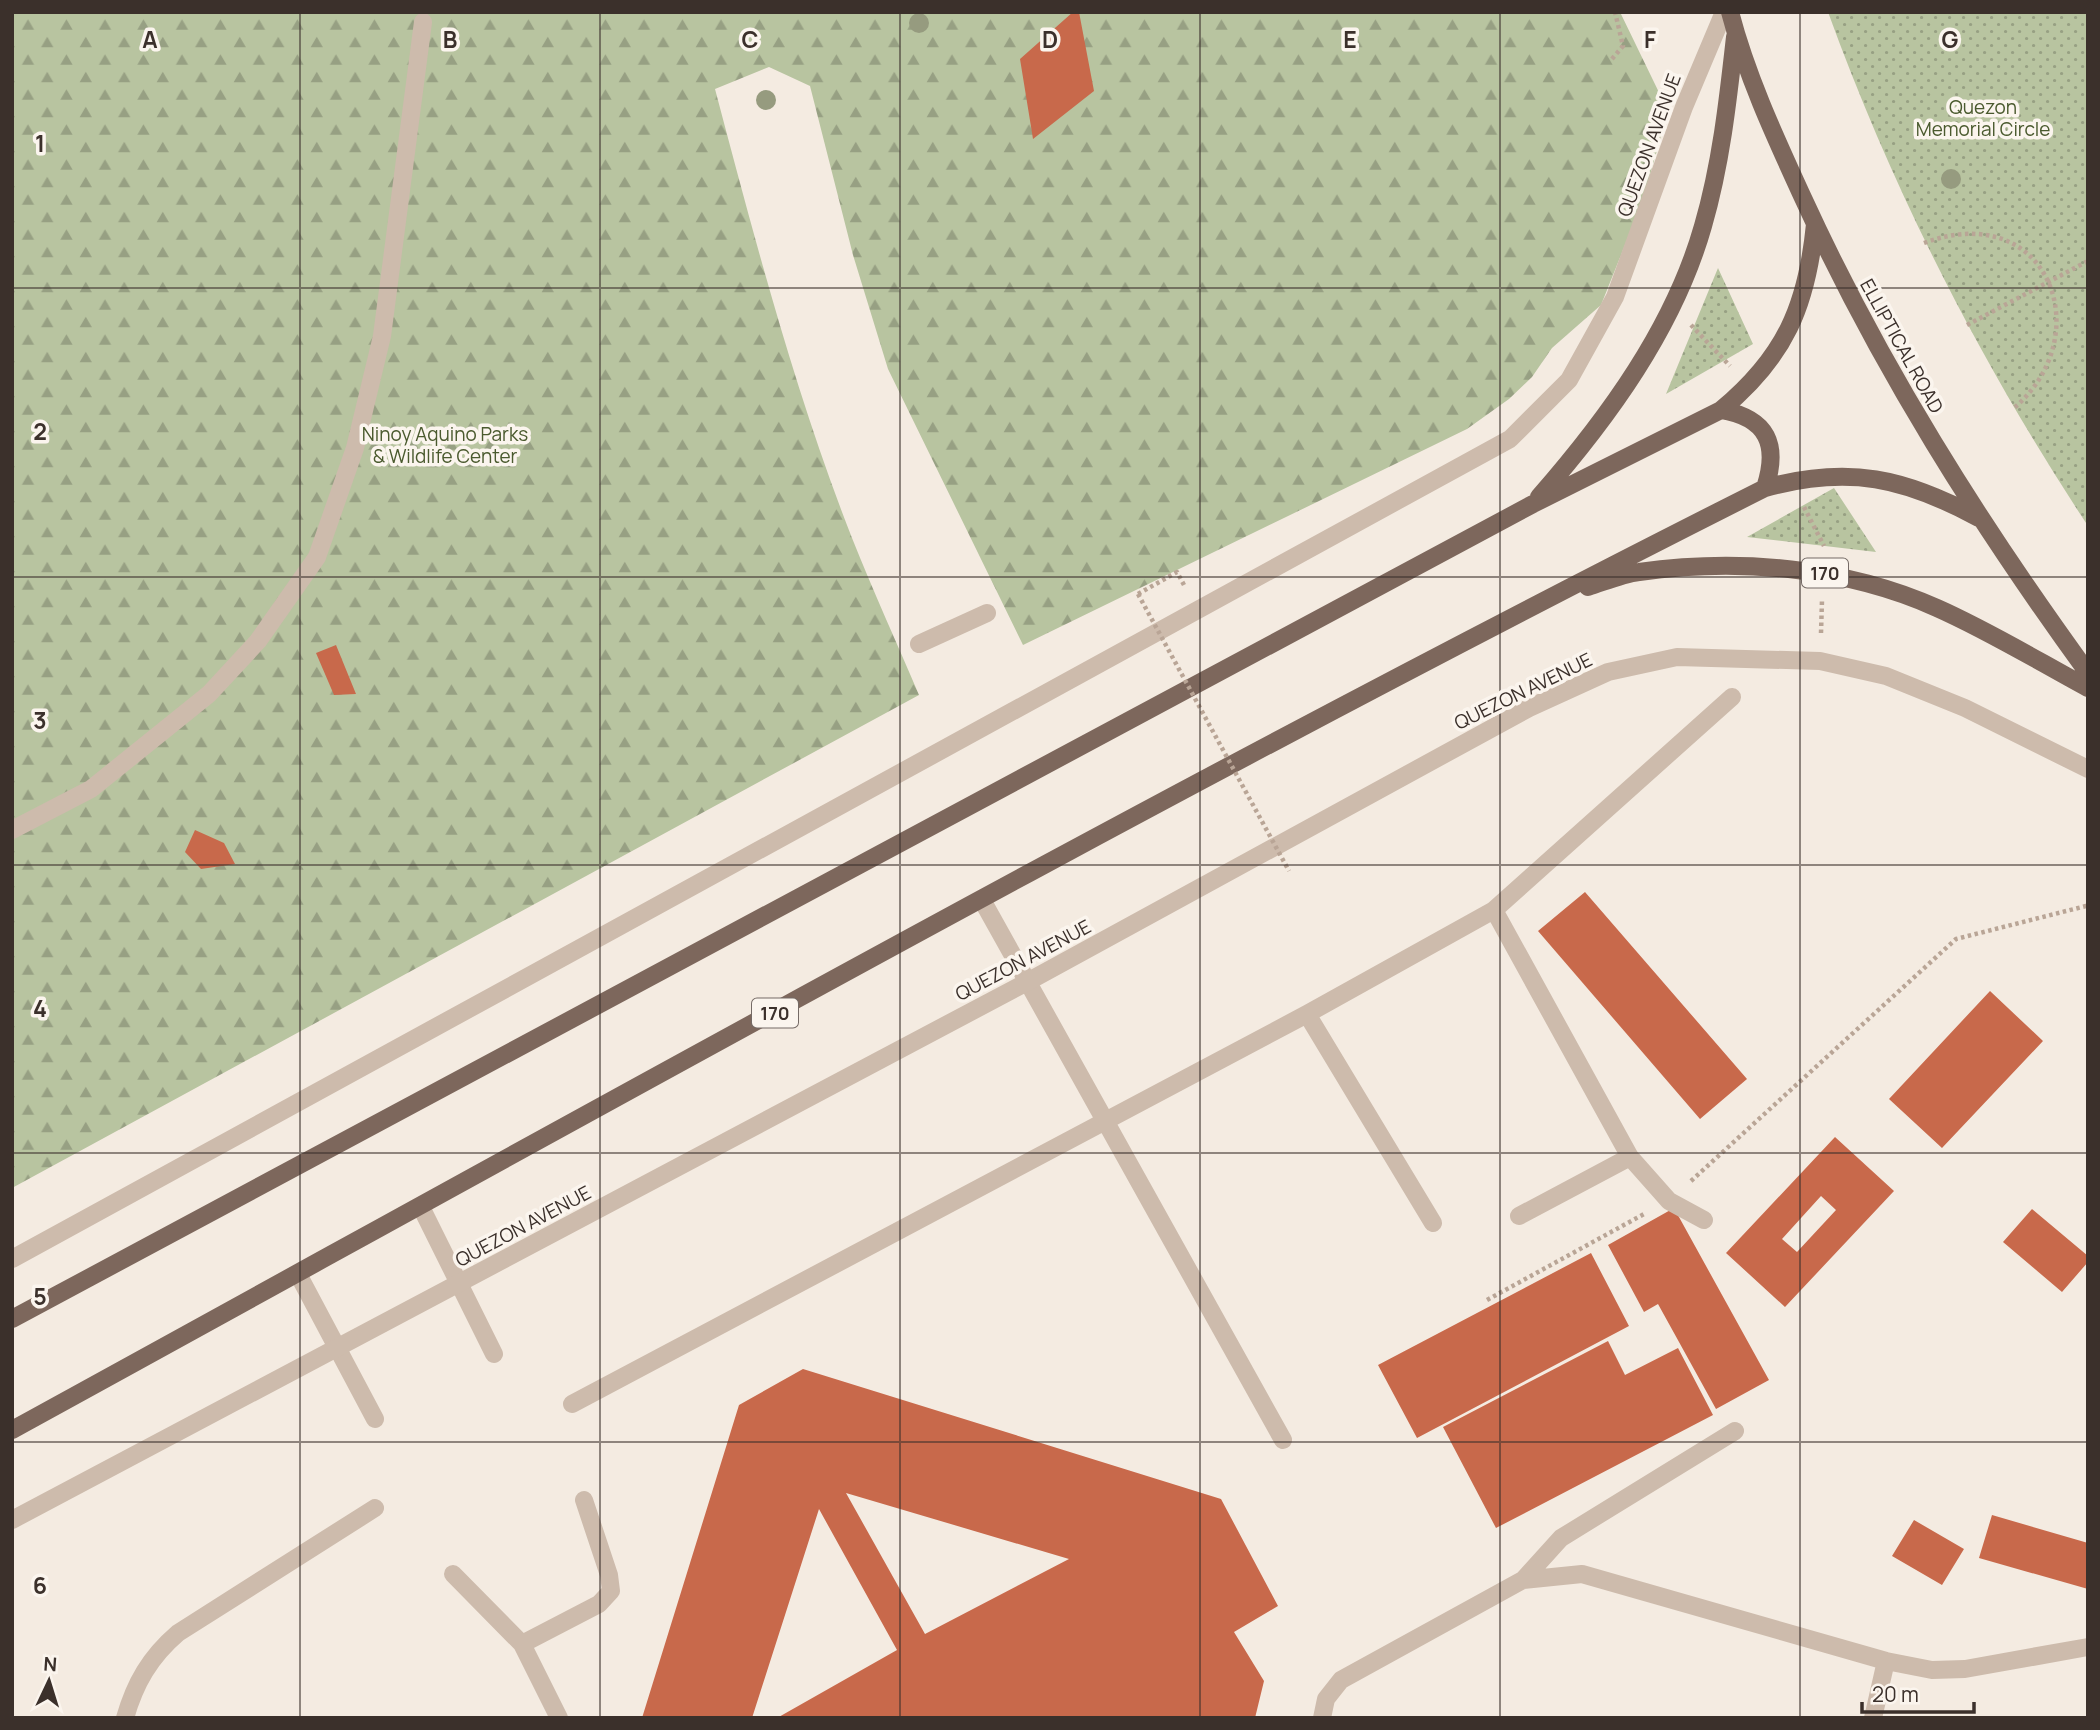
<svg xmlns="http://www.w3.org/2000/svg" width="2100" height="1730" font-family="Manrope,sans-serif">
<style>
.green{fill:url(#green-dots)}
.forest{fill:url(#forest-firs)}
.building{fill:#c8694b;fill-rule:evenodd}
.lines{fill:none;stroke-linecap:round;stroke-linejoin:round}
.path{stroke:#b9a596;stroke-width:4.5;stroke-dasharray:3.5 3.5;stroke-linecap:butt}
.service{stroke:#cdbbac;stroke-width:18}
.tertiary{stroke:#cdbbac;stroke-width:18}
.primary{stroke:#7d675c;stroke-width:18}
.path-bridge{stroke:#b9a596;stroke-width:4.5;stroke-dasharray:3.5 3.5;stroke-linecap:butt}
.tree{fill:#969b7f}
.grid{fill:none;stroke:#3b302b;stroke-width:2;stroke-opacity:0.55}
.labels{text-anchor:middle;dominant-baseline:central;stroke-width:7;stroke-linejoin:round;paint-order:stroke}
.shield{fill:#fbf5ee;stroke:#756b66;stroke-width:2}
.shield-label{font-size:18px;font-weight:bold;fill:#3b302b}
.park-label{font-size:19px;fill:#4a5a2e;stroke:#fbf5ee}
.street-label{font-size:19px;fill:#3b302b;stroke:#fbf5ee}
.grid-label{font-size:23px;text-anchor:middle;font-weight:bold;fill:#3b302b;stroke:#fbf5ee;stroke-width:7;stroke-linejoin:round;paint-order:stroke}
</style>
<defs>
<pattern id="green-dots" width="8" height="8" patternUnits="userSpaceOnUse" patternTransform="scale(1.75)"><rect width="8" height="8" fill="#b8c4a0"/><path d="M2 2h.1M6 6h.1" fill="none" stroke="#97a083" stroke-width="1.8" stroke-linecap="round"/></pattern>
<pattern id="forest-firs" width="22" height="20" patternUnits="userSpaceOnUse" patternTransform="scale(1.75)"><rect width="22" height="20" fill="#b8c4a0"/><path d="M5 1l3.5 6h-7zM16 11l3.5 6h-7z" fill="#97a083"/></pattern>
</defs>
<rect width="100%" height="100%" fill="#f4ebe1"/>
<path class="green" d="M1828 12H2088V526C1982 365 1894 194 1828 12Z
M1718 268 1753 344 1666 394Z
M1834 488 1876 552 1747 537Z"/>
<path class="forest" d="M12 12H1620L1668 111 1643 200 1601 305 1552 348 1532 377 1509 399 1467 429 1023 645 888 369 853 255 810 86 769 67 715 89C755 240 795 393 852 538 873 591 897 643 919 695L12 1188Z"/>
<path class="building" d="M1073 12H1079L1094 91 1033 139 1020 59Z
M336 645 356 694 334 695 316 653Z
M195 830 224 843 235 864 201 869 185 852Z
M1585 892 1747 1079 1700 1119 1538 931Z
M1990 991 2043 1041 1942 1148 1889 1099Z
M1835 1137 1894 1191 1785 1307 1726 1253ZM1821 1196 1836 1210 1797 1252 1782 1239Z
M1674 1208 1769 1380 1716 1409 1658 1304 1644 1312 1608 1245Z
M2032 1209 2088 1256V1262L2062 1292 2003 1242Z
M1591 1253 1629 1326 1417 1438 1378 1365Z
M1608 1341 1625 1375 1678 1348 1713 1415 1496 1528 1443 1427Z
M803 1369 1221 1499 1278 1606 1234 1632 1264 1681 1255 1718H777L897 1650 819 1509 752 1718H642L739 1405ZM846 1493 1069 1559 925 1634Z
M1992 1515 2088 1543V1589L1979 1558Z
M1914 1520 1964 1549 1942 1585 1892 1556Z"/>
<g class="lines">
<path class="path" d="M1612 59 1623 46 1615 12
M1924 243C2048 197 2100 335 2014 408
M1691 325 1730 366
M1967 325 2088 261
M1804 507 1824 546
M1138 594 1177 572 1184 585
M1821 633 1822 600
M1691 1181 1956 939 2086 906 2088 908
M1487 1300 1644 1214"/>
<path class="service" d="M919 644 987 613
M12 830 91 789 209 694 258 641 317 557 355 448 382 336 423 22
M982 900 1283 1440
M1494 910 1630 1157 1669 1201 1704 1220
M1307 1014 1433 1223
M421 1207 494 1354
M1519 1216 1630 1157
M12 1259 1510 439 1569 380 1615 297 1684 107 1724 12
M298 1274 375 1419
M572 1404 1307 1014 1494 910 1732 697
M453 1574 522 1644 599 1604 611 1591 609 1575 584 1500
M1523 1580 1582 1574 1886 1661 1932 1670 1965 1669 2088 1647
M522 1644 559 1718
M125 1718C135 1683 150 1657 178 1633L375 1508
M1322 1718 1326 1699 1341 1680 1523 1580 1561 1538 1735 1431
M1873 1718 1886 1661"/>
<path class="tertiary" d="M12 1520 1029 981 1529 708 1608 672 1677 657 1820 661 1886 676 1965 708 2088 769"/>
<path class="primary" d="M1730 12C1747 77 1776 139 1804 200 1881 368 1979 523 2088 673
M1721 410C1768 418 1779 445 1765 488
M1539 497C1608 418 1674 328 1703 226 1721 164 1728 100 1735 37
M1588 587C1604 582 1622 574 1639 572 1738 558 1846 567 1937 608 1989 631 2038 661 2088 688
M12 1319 1533 504 1721 410C1785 357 1807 306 1815 224
M12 1430C594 1111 1173 786 1765 488 1849 465 1905 478 1979 518"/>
<path class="path-bridge" d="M1138 594 1289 871"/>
</g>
<g class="tree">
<circle cx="919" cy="23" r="10"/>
<circle cx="766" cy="100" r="10"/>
<circle cx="1951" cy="179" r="10"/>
</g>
<path class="grid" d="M300 12V1718M600 12V1718M900 12V1718M1200 12V1718M1500 12V1718M1800 12V1718M12 288H2088M12 577H2088M12 865H2088M12 1153H2088M12 1442H2088"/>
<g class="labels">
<g class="shield">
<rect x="1802" y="558.5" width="46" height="29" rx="5"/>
<rect x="752" y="998.5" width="46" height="29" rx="5"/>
</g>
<g class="shield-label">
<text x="1825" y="573">170</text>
<text x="775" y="1013">170</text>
</g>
<g class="park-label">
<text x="1983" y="107">Quezon<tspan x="1983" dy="22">Memorial Circle</tspan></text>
<text x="445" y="434">Ninoy Aquino Parks<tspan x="445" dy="22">&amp; Wildlife Center</tspan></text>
</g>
<g class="street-label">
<text transform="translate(1649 145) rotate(-70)">QUEZON AVENUE</text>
<text transform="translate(1902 346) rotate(61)">ELLIPTICAL ROAD</text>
<text transform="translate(1523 691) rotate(-26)">QUEZON AVENUE</text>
<text transform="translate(1023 960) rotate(-28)">QUEZON AVENUE</text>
<text transform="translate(523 1226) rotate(-28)">QUEZON AVENUE</text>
</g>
</g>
<g class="grid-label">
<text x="150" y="48">A</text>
<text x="450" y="48">B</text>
<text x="750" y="48">C</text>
<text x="1050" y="48">D</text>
<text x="1350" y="48">E</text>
<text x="1650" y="48">F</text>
<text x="1950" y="48">G</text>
<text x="40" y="152">1</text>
<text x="40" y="440">2</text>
<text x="40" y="729">3</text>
<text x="40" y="1017">4</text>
<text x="40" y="1305">5</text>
<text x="40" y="1594">6</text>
</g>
<rect width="2100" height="1730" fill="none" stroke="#3b302b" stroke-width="28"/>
<g transform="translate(49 1681) rotate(4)" stroke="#fbf5ee" stroke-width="5" paint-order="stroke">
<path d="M0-5L12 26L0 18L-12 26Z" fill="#3b302b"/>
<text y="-10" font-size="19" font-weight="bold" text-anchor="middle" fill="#3b302b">N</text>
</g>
<path d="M1862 1702v10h112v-10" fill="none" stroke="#3b302b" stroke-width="3.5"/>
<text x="1872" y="1702" font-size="21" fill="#3b302b" stroke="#fbf5ee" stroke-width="5" paint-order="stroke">20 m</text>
</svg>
